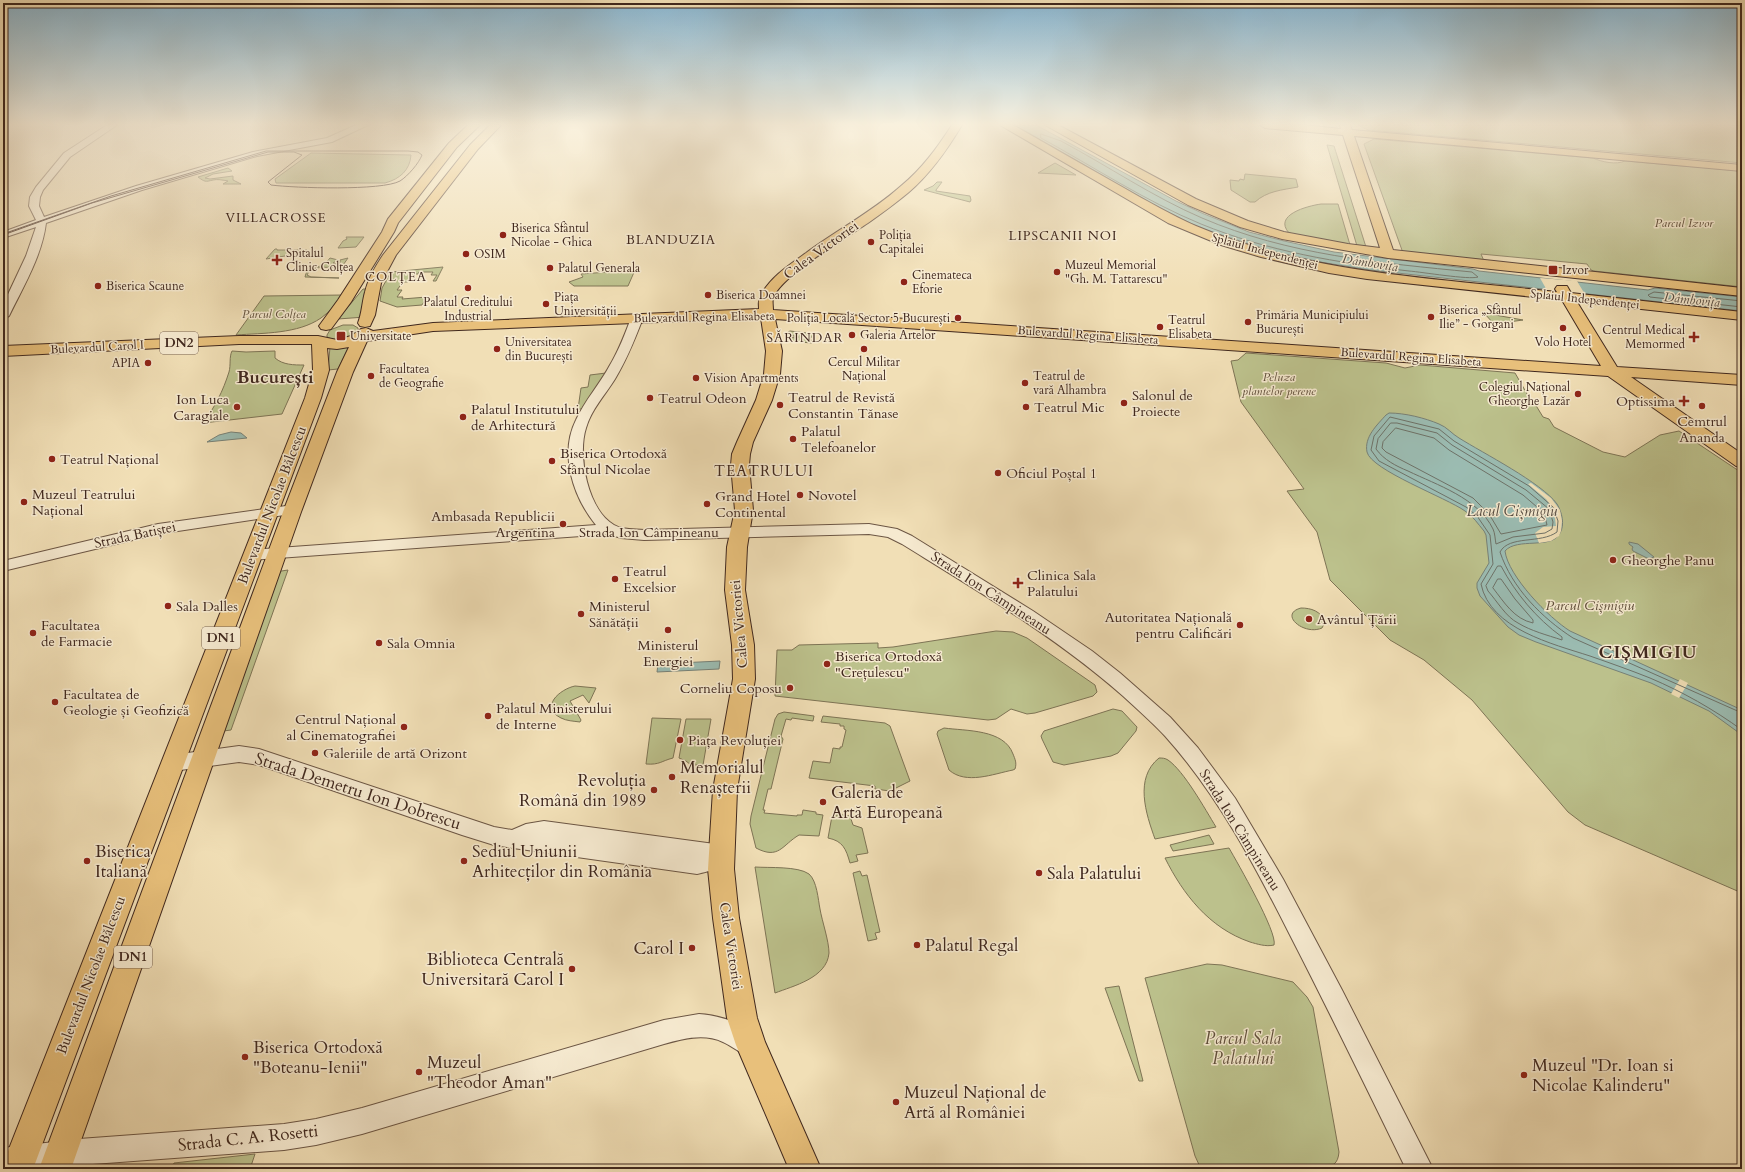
<svg xmlns="http://www.w3.org/2000/svg" width="1745" height="1172" font-family="Cardo,serif">
<style>
.green{fill:#bcc18c;stroke:#7e7455}
.water{fill:#9bbcb2;stroke:#778177}
.pier{fill:#f1dfb6}
.lines{fill:none;stroke-linecap:round;stroke-linejoin:round}
.shore{stroke:#6e7268;stroke-width:1}
.minor-casing{stroke:#6c5644;stroke-width:2}
.major-casing{stroke:#40281e;stroke-width:2}
.minor{fill:#f6ead0;fill-rule:evenodd}
.major{fill:#e8c07b;fill-rule:evenodd}
.tram{stroke:#40281e;stroke-width:1}
.poi-dot{fill:#8f2418;stroke:#f6ead0;stroke-width:1.5}
.labels{text-anchor:middle;dominant-baseline:central;stroke-width:3;stroke-linejoin:round;paint-order:stroke}
.far-park-label{font-size:12px;font-style:italic;fill:#5f4e3a;stroke:#f6ead0}
.far-poi-label{font-size:12px;fill:#40281e;stroke:#f6ead0;text-anchor:start}
.far-street-label{font-size:12px;fill:#40281e;stroke:#f6ead0}
.far-neighbourhood-label{font-size:13px;letter-spacing:1px;fill:#40281e;stroke:#f6ead0}
.far-water-label{font-size:13px;font-style:italic;fill:#574d43;stroke:#f6ead0}
.shield{fill:#f6ead0;stroke:#776253;stroke-width:1}
.shield-label{font-size:13px;font-weight:bold;fill:#40281e}
.street-label{font-size:14px;fill:#40281e;stroke:#f6ead0}
.poi-label{font-size:14px;fill:#40281e;stroke:#f6ead0;text-anchor:start}
.park-label{font-size:14px;font-style:italic;fill:#5f4e3a;stroke:#f6ead0}
.neighbourhood-label{font-size:15px;letter-spacing:1px;fill:#40281e;stroke:#f6ead0}
.water-label{font-size:15px;font-style:italic;fill:#574d43;stroke:#f6ead0}
.near-poi-label{font-size:17px;fill:#40281e;stroke:#f6ead0;text-anchor:start}
.near-street-label{font-size:17px;fill:#40281e;stroke:#f6ead0}
.near-park-label{font-size:17px;font-style:italic;fill:#5f4e3a;stroke:#f6ead0}
.far-town-label{font-size:18px;font-weight:bold;fill:#40281e;stroke:#f6ead0}
.district-label{font-size:18px;font-weight:bold;letter-spacing:1px;fill:#40281e;stroke:#f6ead0}
</style>
<rect width="100%" height="100%" fill="#f1dfb6"/>
<filter id="stains"><feTurbulence type="fractalNoise" baseFrequency=".005" numOctaves="4"/><feColorMatrix values="0 0 0 0 .2 0 0 0 0 .09 0 0 0 0 .02 0 0 0 .5 -.17"/></filter>
<radialGradient id="worn" r=".72"><stop offset=".6" stop-color="#630" stop-opacity="0"/><stop offset="1" stop-color="#630" stop-opacity=".3"/></radialGradient>
<path class="green" d="M1358 125H1742V163L1368 130Z
M1374 139 1593 158C1602 162 1616 165 1625 161L1742 171V287L1594 271 1591 270 1587 264 1481 254 1484 261 1403 253 1364 144Z
M1327 145 1334 146 1366 247 1357 246Z
M311 153 411 155C410 170 400 179 385 183H276L275 179Z
M1055 163 1076 175 1038 173Z
M228 168 232 171 213 174 205 178 210 179 233 176V180L241 184H223L228 181C223 180 217 179 213 180 205 182 205 182 198 177Z
M1245 174 1296 179 1298 187C1282 190 1267 191 1255 202H1250L1231 190 1230 180 1239 181 1240 179 1244 180Z
M937 182H942L936 190V191L970 196 971 200 970 202 924 190 933 186Z
M1321 204H1338L1350 245 1289 233C1273 215 1307 206 1321 204Z
M346 237H364L356 247 338 248 343 241 347 239Z
M275 249H277V250H307L304 253 266 259Z
M330 258 338 260 333 263 335 264 340 263V260L348 258 341 268C331 268 312 264 307 275L311 277 339 278 305 277C306 267 319 269 325 263 327 262 328 260 330 258Z
M443 267 436 281H433L437 275H431L433 272H419L418 274H413L408 282H403L397 290H402L397 297H403L402 299 427 297 422 305 397 307 380 301 382 288 391 272Z
M635 270 628 286H574L569 282 583 277 581 274Z
M363 289H367L365 317 338 319Z
M343 295C336 303 330 312 321 318 298 334 263 333 236 335L264 296Z
M1484 313 1523 320 1494 324Z
M343 325H353L358 328V331C352 339 336 342 327 337V335L330 330Z
M788 332 790 331 816 334 810 338 812 343 788 341V337L796 338 799 337 788 335Z
M350 345 338 369 328 370 330 347Z
M232 351 246 352 275 351V358C283 365 294 365 304 365L282 414 203 423C215 407 223 391 229 372 231 365 229 357 232 351Z
M1246 353 1386 363 1405 368 1420 365 1515 373 1530 399H1532L1543 417 1549 419 1554 427 1603 452 1625 457 1660 435 1679 431 1742 473V893L1585 825 1568 812 1472 700 1424 660 1390 640 1330 580 1317 532 1287 491 1304 489 1241 402 1231 361 1238 360Z
M606 373 584 409H578L581 388 588 387 590 375Z
M288 570 231 730 216 732 275 572Z
M1301 608C1311 608 1321 611 1325 622L1322 628C1304 636 1278 614 1301 608Z
M996 631 1013 632 1027 638 1095 685 1097 692 1093 696 1035 713 1027 714 1011 709 996 719 988 720 775 696 777 650H792L799 645 878 643V648L893 647Z
M575 686 596 688 589 703 583 695 570 701 581 720 580 722C573 721 567 721 561 718 539 707 560 689 575 686Z
M1113 709 1122 711 1137 727 1136 731 1118 753 1111 756 1064 765 1053 762 1042 739 1041 736 1044 731Z
M784 712 814 716 813 721 792 718 791 720 786 719 781 736 783 739 771 789H768L763 810H765L764 813 797 816V815H802L803 810 816 812V814L823 815 819 836 799 835C782 845 779 860 756 848L750 824 751 816 775 719 778 714Z
M823 716 885 723 890 726 910 781 890 791 875 789V786L809 778 813 761 830 763 833 748 840 749V747H842L846 730 844 729V726H840V724L821 722Z
M652 718 681 719 673 758C661 761 660 765 646 764Z
M686 719H711L703 765H691L686 761 679 758Z
M944 728C966 731 1004 729 1013 754 1015 759 1017 763 1015 769L1013 770C993 774 966 785 949 770L937 734 938 731Z
M1159 758C1162 758 1165 758 1168 760 1184 771 1205 809 1216 827L1155 839C1146 814 1134 778 1159 758Z
M837 814 850 816 853 825 862 828 868 853 856 855 858 861 850 863C846 849 843 841 828 838L832 816H837Z
M1209 835 1214 844 1173 851 1170 845Z
M1229 848C1237 862 1278 933 1274 945 1266 947 1257 944 1250 942 1209 928 1183 894 1165 858Z
M755 867C769 868 798 866 809 874 817 881 818 899 820 909 822 921 829 941 829 953 827 978 793 986 775 993Z
M860 871 862 876 867 875 880 932 875 933 877 939 868 941 853 873Z
M1207 964 1222 965 1293 982 1307 997 1313 1007 1339 1152C1338 1164 1333 1166 1322 1169H1201L1195 1156 1145 978Z
M1119 986 1143 1081H1139L1105 988Z
M255 1154 250 1169H222L217 1167 205 1169H171L174 1163Z"/>
<path class="water" d="M1013 125H1036L1176 201 1204 214 1249 232 1284 241 1334 252 1473 269 1479 271 1648 290 1655 288 1742 297V311L1370 270 1320 262 1271 251 1200 228 1156 206 1020 128Z
M1389 413C1405 413 1425 418 1439 424 1447 427 1452 434 1459 438 1483 453 1542 483 1557 504 1562 512 1565 525 1560 533 1552 550 1517 537 1505 551 1508 576 1549 618 1570 631L1742 710V735L1709 711 1651 683 1536 642 1519 635 1508 627 1480 596 1477 588V583L1489 563 1486 535 1484 531C1478 524 1473 516 1465 511 1447 498 1371 470 1367 452 1364 437 1377 425 1386 415Z
M231 432 241 433 247 438 207 442 219 435Z
M1629 542 1638 544 1654 557 1649 559 1633 551 1632 549 1633 547 1629 544Z
M720 661 719 669 657 672 658 664Z"/>
<path class="pier" d="M1540 278 1577 281 1586 296 1548 292Z
M1531 483 1551 498 1560 510 1562 521 1561 531 1559 536 1551 541 1539 543 1535 533 1543 527 1556 526 1554 510 1546 499 1528 484Z
M1680 679 1688 683 1679 698 1671 694Z"/>
<g class="lines">
<path class="shore" d="M1041 134 1061 141C1108 166 1153 197 1202 218 1288 255 1380 263 1472 272L1478 277C1469 280 1422 272 1409 271 1338 263 1267 251 1201 224 1145 201 1094 167 1041 138Z
M1742 301 1654 292 1648 295 1650 297 1742 307
M1391 423H1397L1437 433 1452 445 1526 490 1549 509 1553 522 1552 529 1545 533 1513 537 1496 544C1495 539 1495 533 1493 529 1478 498 1437 485 1408 471 1396 466 1384 460 1376 449L1378 439Z
M1396 428 1434 438 1449 450 1523 495 1544 513 1547 525 1501 534 1489 514 1473 498 1386 452 1382 448 1383 442Z
M1498 566H1501C1516 594 1536 618 1562 637V640C1547 635 1531 631 1518 623 1506 617 1497 601 1488 591L1486 586Z
M1498 579H1501L1515 599 1533 620V623C1514 619 1504 602 1493 588Z
M1742 713 1573 638C1542 618 1512 588 1500 552 1509 535 1541 544 1557 532L1558 521 1553 507 1529 486 1454 441 1439 429 1390 417 1374 436 1371 450 1379 461 1466 507 1477 516 1490 535 1493 564 1481 584C1490 629 1553 644 1590 656 1610 663 1630 670 1650 678 1683 692 1713 709 1742 730"/>
<defs>
<path id="minor" d="M107 125H117L70 157 43 190 40 197 39 206 44 217 136 186 253 152 327 138 356 125H368L332 142 257 156 142 190 46 223C42 256 23 287 9 316L3 319V305L26 256 36 227 3 238V232L36 220 29 206 30 197 36 187 64 153Z
M637 315 641 316 643 318C635 339 627 359 615 379 605 395 591 410 586 428 577 456 588 510 614 525 623 530 634 529 644 530L869 524 897 529 912 536 1033 611 1092 651 1120 673 1170 717 1198 748 1235 798 1283 879 1342 990 1433 1169H1406C1368 1091 1330 1013 1290 935 1255 866 1218 795 1165 736 1152 722 1137 709 1123 696 1056 637 978 591 902 544L888 537 869 534 644 540 621 538 609 534 252 560 247 559 244 555 247 551 252 550 596 525C573 497 559 454 576 420 585 400 600 384 610 365 619 350 625 334 631 318L633 316Z
M293 505 298 507 300 510 298 513 158 534 3 571V561L158 524Z
M239 746 259 749 494 827 512 830 526 824 544 821 722 845 729 847 732 854C726 867 710 871 697 874L513 848 494 845 462 835 259 765 239 762 173 771 166 769 164 763 166 757 173 755Z
M699 1014C716 1015 746 1023 758 1036 760 1038 761 1042 762 1045L758 1053 750 1057C740 1053 732 1046 723 1042 704 1033 682 1039 664 1044L362 1134 316 1145 284 1150 79 1165 44 1169H3V1148L79 1139 284 1124 316 1119 362 1108 664 1020Z"/>
<path id="major" d="M468 125H480L457 147 398 223 394 232 351 302 331 329 326 330 321 329 319 326 338 300 382 232 388 219 449 143Z
M490 125H501L478 149 396 255 381 283 375 315 370 326 365 327 360 326 358 323C362 313 362 303 365 292 368 279 375 267 383 255L470 145Z
M952 125H962C947 150 931 173 909 192 896 203 882 213 868 223 847 237 781 276 773 298 772 301 773 306 773 310L1601 366 1562 300 1367 279 1329 273 1261 257 1221 245 1168 223 1000 125H1013C1050 146 1087 167 1124 188 1147 201 1171 215 1196 226 1309 274 1436 278 1557 292L1555 289 1557 286H1567L1571 293 1742 312V320L1577 302 1617 367 1742 375V385L1631 377 1742 454V467L1736 466 1608 376 775 319 782 351 780 374 772 400 753 442 750 454 749 465 753 510 747 547 745 590 754 645 755 679 737 790 734 869 739 918 757 1018 765 1042 821 1169H789L736 1045 727 1018 713 918 708 869 713 790 733 679 732 645 725 590 727 547 735 510 731 465 732 454 737 442 756 400 764 374 766 351 761 318 433 331 367 341 353 372 301 512 71 1169H39L283 512 337 372 349 347 337 349 327 348 329 370 321 398 33 1169H3V1164L305 398 313 370 312 344H239L3 356V346L239 336H318L337 340 351 336 361 329 366 328 373 331 433 323 759 309C759 305 758 300 760 297 769 278 789 265 806 253 837 230 872 212 901 186 922 169 937 148 952 125Z
M1045 125H1058L1196 199 1248 221 1284 232 1348 244 1380 248 1343 135 1265 128 1260 125H1304L1341 129 1340 125H1350L1352 130 1742 165V171L1354 136 1393 250 1742 288V296L1388 258 1282 239 1240 227 1188 205Z"/>
</defs>
<use href="#minor" class="minor-casing"/>
<use href="#major" class="major-casing"/>
<use href="#minor" class="minor"/>
<use href="#major" class="major"/>
<path class="tram" d="M3 234 111 196 266 151H408L418 152 422 155C419 163 408 176 400 181 382 191 294 188 271 185L268 182 302 155 294 152H268L92 203 3 235"/>
</g>
<linearGradient id="sky" x2="0" y2="1"><stop stop-color="#89b7d2"/><stop offset="0.43" stop-color="#f9f1de"/><stop offset="1" stop-color="#f9f1de" stop-opacity="0"/></linearGradient>
<rect width="1745" height="289" fill="url(#sky)"/>
<g class="poi-dot">
<circle cx="503" cy="235" r="4"/>
<circle cx="871" cy="242" r="4"/>
<circle cx="466" cy="254" r="4"/>
<path d="M275 254h4v4h4v4h-4v4h-4v-4h-4v-4h4z"/>
<circle cx="550" cy="268" r="4"/>
<rect x="1548" y="265" width="10" height="10" rx="2"/>
<circle cx="1057" cy="272" r="4"/>
<circle cx="904" cy="282" r="4"/>
<circle cx="98" cy="286" r="4"/>
<circle cx="468" cy="288" r="4"/>
<circle cx="708" cy="295" r="4"/>
<circle cx="546" cy="304" r="4"/>
<circle cx="1431" cy="317" r="4"/>
<circle cx="958" cy="318" r="4"/>
<circle cx="1248" cy="322" r="4"/>
<circle cx="1160" cy="327" r="4"/>
<circle cx="1563" cy="328" r="4"/>
<circle cx="852" cy="335" r="4"/>
<rect x="336" y="331" width="10" height="10" rx="2"/>
<path d="M1692 331h4v4h4v4h-4v4h-4v-4h-4v-4h4z"/>
<circle cx="497" cy="349" r="4"/>
<circle cx="864" cy="349" r="4"/>
<circle cx="148" cy="363" r="4"/>
<circle cx="371" cy="376" r="4"/>
<circle cx="696" cy="378" r="4"/>
<circle cx="1025" cy="383" r="4"/>
<circle cx="1578" cy="394" r="4"/>
<circle cx="650" cy="398" r="4"/>
<path d="M1682 395h4v4h4v4h-4v4h-4v-4h-4v-4h4z"/>
<circle cx="1124" cy="403" r="4"/>
<circle cx="780" cy="405" r="4"/>
<circle cx="1702" cy="406" r="4"/>
<circle cx="237" cy="407" r="4"/>
<circle cx="1026" cy="407" r="4"/>
<circle cx="463" cy="417" r="4"/>
<circle cx="793" cy="439" r="4"/>
<circle cx="52" cy="459" r="4"/>
<circle cx="552" cy="461" r="4"/>
<circle cx="998" cy="473" r="4"/>
<circle cx="800" cy="495" r="4"/>
<circle cx="24" cy="502" r="4"/>
<circle cx="707" cy="504" r="4"/>
<circle cx="563" cy="524" r="4"/>
<circle cx="1613" cy="560" r="4"/>
<circle cx="615" cy="579" r="4"/>
<path d="M1016 577h4v4h4v4h-4v4h-4v-4h-4v-4h4z"/>
<circle cx="168" cy="606" r="4"/>
<circle cx="581" cy="614" r="4"/>
<circle cx="1309" cy="619" r="4"/>
<circle cx="1240" cy="625" r="4"/>
<circle cx="668" cy="630" r="4"/>
<circle cx="33" cy="633" r="4"/>
<circle cx="379" cy="643" r="4"/>
<circle cx="827" cy="664" r="4"/>
<circle cx="790" cy="688" r="4"/>
<circle cx="55" cy="702" r="4"/>
<circle cx="488" cy="716" r="4"/>
<circle cx="404" cy="727" r="4"/>
<circle cx="680" cy="740" r="4"/>
<circle cx="315" cy="753" r="4"/>
<circle cx="672" cy="777" r="4"/>
<circle cx="654" cy="790" r="4"/>
<circle cx="823" cy="802" r="4"/>
<circle cx="87" cy="861" r="4"/>
<circle cx="464" cy="861" r="4"/>
<circle cx="1039" cy="873" r="4"/>
<circle cx="917" cy="945" r="4"/>
<circle cx="692" cy="948" r="4"/>
<circle cx="572" cy="969" r="4"/>
<circle cx="245" cy="1057" r="4"/>
<circle cx="419" cy="1072" r="4"/>
<circle cx="1524" cy="1075" r="4"/>
<circle cx="896" cy="1102" r="4"/>
</g>
<g class="labels">
<g class="far-park-label">
<text x="1684" y="223">Parcul Izvor</text>
<text x="274" y="314">Parcul Colţea</text>
<text x="1279" y="377">Peluza<tspan x="1279" dy="14">plantelor perene</tspan></text>
</g>
<g class="far-poi-label">
<text x="511" y="228">Biserica Sfântul<tspan x="511" dy="14">Nicolae - Ghica</tspan></text>
<text x="879" y="235">Poliția<tspan x="879" dy="14">Capitalei</tspan></text>
<text x="286" y="253">Spitalul<tspan x="286" dy="14">Clinic Colțea</tspan></text>
<text x="474" y="254">OSIM</text>
<text x="1065" y="265">Muzeul Memorial<tspan x="1065" dy="14">"Gh. M. Tattarescu"</tspan></text>
<text x="558" y="268">Palatul Generala</text>
<text x="1562" y="270">Izvor</text>
<text x="912" y="275">Cinemateca<tspan x="912" dy="14">Eforie</tspan></text>
<text x="106" y="286">Biserica Scaune</text>
<text x="716" y="295">Biserica Doamnei</text>
<text x="554" y="297">Piața<tspan x="554" dy="14">Universității</tspan></text>
<text x="468" y="302" text-anchor="middle">Palatul Creditului<tspan x="468" dy="14">Industrial</tspan></text>
<text x="1439" y="310">Biserica „Sfântul<tspan x="1439" dy="14">Ilie” - Gorgani</tspan></text>
<text x="1256" y="315">Primăria Municipiului<tspan x="1256" dy="14">București</tspan></text>
<text x="950" y="318" text-anchor="end">Poliția Locală Sector 5 București</text>
<text x="1168" y="320">Teatrul<tspan x="1168" dy="14">Elisabeta</tspan></text>
<text x="1685" y="330" text-anchor="end">Centrul Medical<tspan x="1685" dy="14">Memormed</tspan></text>
<text x="860" y="335">Galeria Artelor</text>
<text x="350" y="336">Universitate</text>
<text x="505" y="342">Universitatea<tspan x="505" dy="14">din București</tspan></text>
<text x="1563" y="342" text-anchor="middle">Volo Hotel</text>
<text x="864" y="362" text-anchor="middle">Cercul Militar<tspan x="864" dy="14">Național</tspan></text>
<text x="140" y="363" text-anchor="end">APIA</text>
<text x="379" y="369">Facultatea<tspan x="379" dy="14">de Geografie</tspan></text>
<text x="1033" y="376">Teatrul de<tspan x="1033" dy="14">vară Alhambra</tspan></text>
<text x="704" y="378">Vision Apartments</text>
<text x="1570" y="387" text-anchor="end">Colegiul Național<tspan x="1570" dy="14">Gheorghe Lazăr</tspan></text>
</g>
<g class="far-street-label">
<text transform="translate(1265 251) rotate(15)">Splaiul Independenței</text>
<text transform="translate(1585 299) rotate(6)">Splaiul Independenței</text>
<text transform="translate(704 317) rotate(-1)">Bulevardul Regina Elisabeta</text>
<text transform="translate(1088 335) rotate(4)">Bulevardul Regina Elisabeta</text>
<text transform="translate(97 347) rotate(-3)">Bulevardul Carol I</text>
<text transform="translate(1411 357) rotate(4)">Bulevardul Regina Elisabeta</text>
</g>
<g class="far-neighbourhood-label">
<text x="276" y="218">VILLACROSSE</text>
<text x="1063" y="236">LIPSCANII NOI</text>
<text x="671" y="240">BLANDUZIA</text>
<text x="396" y="277">COLȚEA</text>
<text x="805" y="338">SĂRINDAR</text>
</g>
<g class="far-water-label">
<text transform="translate(1370 263) rotate(9)">Dâmbovița</text>
<text transform="translate(1692 300) rotate(6)">Dâmbovița</text>
</g>
<g class="shield">
<rect x="160" y="332" width="38" height="22" rx="3"/>
<rect x="202" y="627" width="38" height="22" rx="3"/>
<rect x="114" y="946" width="38" height="22" rx="3"/>
</g>
<g class="shield-label">
<text x="179" y="343">DN2</text>
<text x="221" y="638">DN1</text>
<text x="133" y="957">DN1</text>
</g>
<g class="street-label">
<text transform="translate(821 250) rotate(-36)">Calea Victoriei</text>
<text transform="translate(272 505) rotate(-69)">Bulevardul Nicolae Bălcescu</text>
<text x="649" y="532">Strada Ion Câmpineanu</text>
<text transform="translate(135 535) rotate(-12)">Strada Batiștei</text>
<text transform="translate(991 593) rotate(33)">Strada Ion Câmpineanu</text>
<text transform="translate(739 624) rotate(-95)">Calea Victoriei</text>
<text transform="translate(1240 830) rotate(58)">Strada Ion Câmpineanu</text>
<text transform="translate(731 946) rotate(81)">Calea Victoriei</text>
<text transform="translate(91 975) rotate(-69)">Bulevardul Nicolae Bălcescu</text>
</g>
<g class="poi-label">
<text x="1132" y="395">Salonul de<tspan x="1132" dy="16">Proiecte</tspan></text>
<text x="788" y="397">Teatrul de Revistă<tspan x="788" dy="16">Constantin Tănase</tspan></text>
<text x="658" y="398">Teatrul Odeon</text>
<text x="229" y="399" text-anchor="end">Ion Luca<tspan x="229" dy="16">Caragiale</tspan></text>
<text x="1675" y="401" text-anchor="end">Optissima</text>
<text x="1034" y="407">Teatrul Mic</text>
<text x="471" y="409">Palatul Institutului<tspan x="471" dy="16">de Arhitectură</tspan></text>
<text x="1702" y="421" text-anchor="middle">Cemtrul<tspan x="1702" dy="16">Ananda</tspan></text>
<text x="801" y="431">Palatul<tspan x="801" dy="16">Telefoanelor</tspan></text>
<text x="560" y="453">Biserica Ortodoxă<tspan x="560" dy="16">Sfântul Nicolae</tspan></text>
<text x="60" y="459">Teatrul Național</text>
<text x="1006" y="473">Oficiul Poștal 1</text>
<text x="32" y="494">Muzeul Teatrului<tspan x="32" dy="16">Naţional</tspan></text>
<text x="808" y="495">Novotel</text>
<text x="715" y="496">Grand Hotel<tspan x="715" dy="16">Continental</tspan></text>
<text x="555" y="516" text-anchor="end">Ambasada Republicii<tspan x="555" dy="16">Argentina</tspan></text>
<text x="1621" y="560">Gheorghe Panu</text>
<text x="623" y="571">Teatrul<tspan x="623" dy="16">Excelsior</tspan></text>
<text x="1027" y="575">Clinica Sala<tspan x="1027" dy="16">Palatului</tspan></text>
<text x="176" y="606">Sala Dalles</text>
<text x="589" y="606">Ministerul<tspan x="589" dy="16">Sănătății</tspan></text>
<text x="1232" y="617" text-anchor="end">Autoritatea Națională<tspan x="1232" dy="16">pentru Calificări</tspan></text>
<text x="1317" y="619">Avântul Țării</text>
<text x="41" y="625">Facultatea<tspan x="41" dy="16">de Farmacie</tspan></text>
<text x="387" y="643">Sala Omnia</text>
<text x="668" y="645" text-anchor="middle">Ministerul<tspan x="668" dy="16">Energiei</tspan></text>
<text x="835" y="656">Biserica Ortodoxă<tspan x="835" dy="16">"Crețulescu"</tspan></text>
<text x="782" y="688" text-anchor="end">Corneliu Coposu</text>
<text x="63" y="694">Facultatea de<tspan x="63" dy="16">Geologie și Geofizică</tspan></text>
<text x="496" y="708">Palatul Ministerului<tspan x="496" dy="16">de Interne</tspan></text>
<text x="396" y="719" text-anchor="end">Centrul Național<tspan x="396" dy="16">al Cinematografiei</tspan></text>
<text x="688" y="740">Piața Revoluției</text>
<text x="323" y="753">Galeriile de artă Orizont</text>
</g>
<g class="park-label">
<text x="1590" y="605">Parcul Cișmigiu</text>
</g>
<g class="neighbourhood-label">
<text x="764" y="471">TEATRULUI</text>
</g>
<g class="water-label">
<text x="1512" y="511">Lacul Cișmigiu</text>
</g>
<g class="near-poi-label">
<text x="680" y="767">Memorialul<tspan x="680" dy="20">Renașterii</tspan></text>
<text x="646" y="780" text-anchor="end">Revoluția<tspan x="646" dy="20">Română din 1989</tspan></text>
<text x="831" y="792">Galeria de<tspan x="831" dy="20">Artă Europeană</tspan></text>
<text x="95" y="851">Biserica<tspan x="95" dy="20">Italiană</tspan></text>
<text x="472" y="851">Sediul Uniunii<tspan x="472" dy="20">Arhitecților din România</tspan></text>
<text x="1047" y="873">Sala Palatului</text>
<text x="925" y="945">Palatul Regal</text>
<text x="684" y="948" text-anchor="end">Carol I</text>
<text x="564" y="959" text-anchor="end">Biblioteca Centrală<tspan x="564" dy="20">Universitară Carol I</tspan></text>
<text x="253" y="1047">Biserica Ortodoxă<tspan x="253" dy="20">"Boteanu-Ienii"</tspan></text>
<text x="427" y="1062">Muzeul<tspan x="427" dy="20">"Theodor Aman"</tspan></text>
<text x="1532" y="1065">Muzeul "Dr. Ioan si<tspan x="1532" dy="20">Nicolae Kalinderu"</tspan></text>
<text x="904" y="1092">Muzeul Național de<tspan x="904" dy="20">Artă al României</tspan></text>
</g>
<g class="near-street-label">
<text transform="translate(358 791) rotate(18)">Strada Demetru Ion Dobrescu</text>
<text transform="translate(248 1138) rotate(-6)">Strada C. A. Rosetti</text>
</g>
<g class="near-park-label">
<text x="1243" y="1038">Parcul Sala<tspan x="1243" dy="20">Palatului</tspan></text>
</g>
<g class="far-town-label">
<text x="275" y="377">București</text>
</g>
<g class="district-label">
<text x="1648" y="652">CIȘMIGIU</text>
</g>
</g>
<rect width="1745" height="1172" fill="none" stroke="#f1dfb6" stroke-width="16"/>
<rect x="4" y="4" width="1737" height="1164" fill="none" stroke="#40281e" stroke-width="2"/>
<rect x="8" y="8" width="1729" height="1156" fill="none" stroke="#40281e"/>
<rect width="100%" height="100%" filter="url(#stains)"/>
<rect width="100%" height="100%" fill="url(#worn)"/>
</svg>
